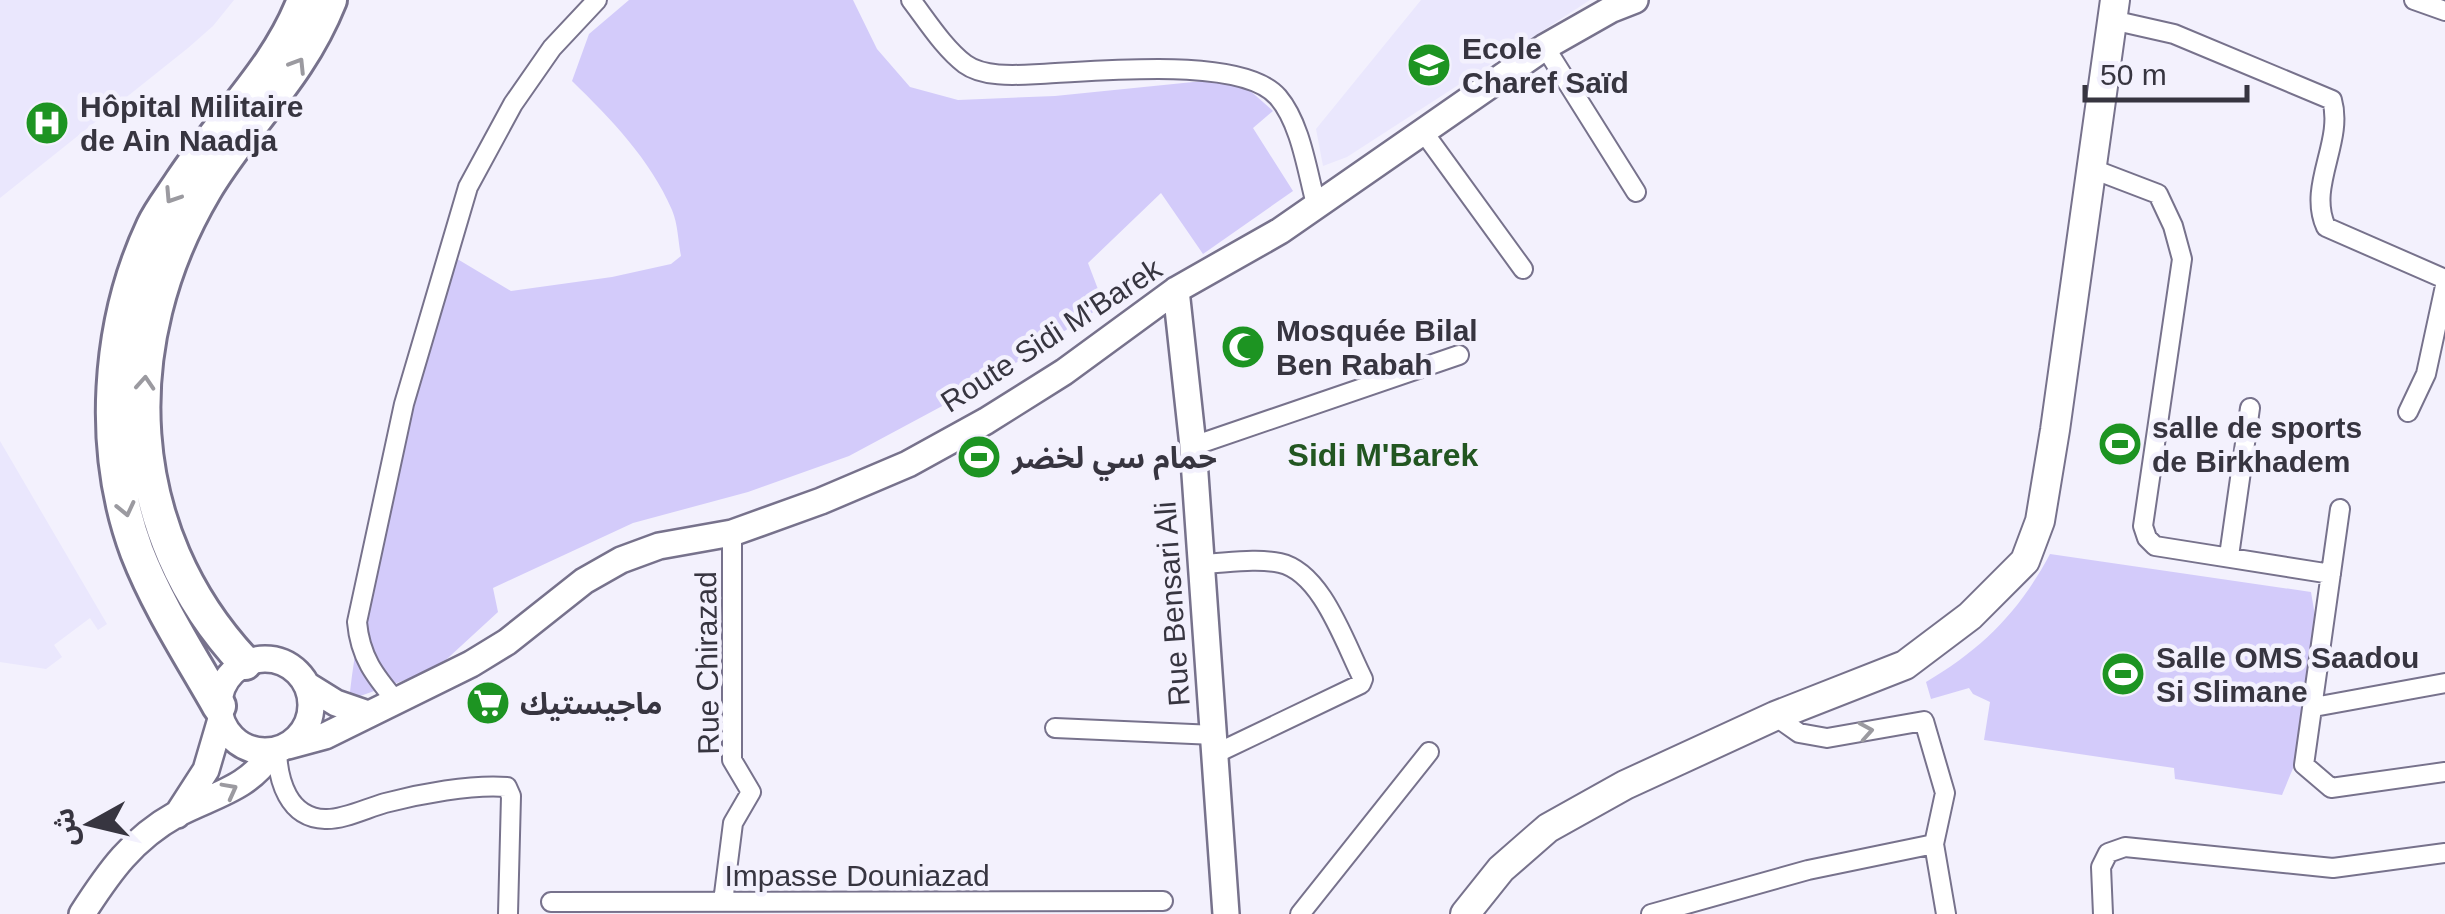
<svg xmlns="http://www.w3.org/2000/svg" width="2445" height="914" font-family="Arial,'Noto Sans Arabic',sans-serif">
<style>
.built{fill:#eae7fd}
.green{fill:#d3cbfa}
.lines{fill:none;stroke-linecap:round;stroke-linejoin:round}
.street-casing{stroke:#77728c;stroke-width:22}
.secondary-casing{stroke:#77728c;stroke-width:30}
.primary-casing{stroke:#77728c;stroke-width:32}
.highway-casing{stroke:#77728c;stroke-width:38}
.street{stroke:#fff;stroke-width:18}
.secondary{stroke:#fff;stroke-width:25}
.primary{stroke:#fff;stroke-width:28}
.highway{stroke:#fff;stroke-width:32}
.oneway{stroke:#9b9aa0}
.labels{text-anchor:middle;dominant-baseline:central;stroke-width:9;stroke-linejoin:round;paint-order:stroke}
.poi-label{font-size:30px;font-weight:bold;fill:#373540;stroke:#f3f1fd;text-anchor:start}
.street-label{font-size:30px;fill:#373540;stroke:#f3f1fd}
.neighbourhood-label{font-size:32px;font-weight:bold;fill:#225621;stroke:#f3f1fd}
</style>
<rect width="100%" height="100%" fill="#f3f1fd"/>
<path class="built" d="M0 0H234L213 26 188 48 0 198Z
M1421 0H1590L1347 157 1323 166 1316 129Z
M0 441 107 624 98 630 90 618 54 645 62 657 46 669 0 662Z"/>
<path class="green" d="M629 0H853L877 49 910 87 958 100 1055 96 1213 80 1247 88 1273 111 1253 128 1293 191 1203 254 1161 193 1088 263 1104 305 987 382 849 456 748 492 633 523 493 588 498 612 436 669 349 700C366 549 414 403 454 257L511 291 612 277 671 264 681 256C678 241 678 224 672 210 650 159 611 119 572 81L589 34Z
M2050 554 2311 592 2315 616 2296 761 2282 795 2175 779 2174 768 1984 740 1990 702 1973 694 1969 688 1931 699 1926 682C1982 649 2019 612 2050 554Z"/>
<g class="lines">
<defs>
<path id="street" d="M911 0C927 21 944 48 965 64 984 78 1018 75 1040 74 1094 72 1242 55 1278 97 1301 124 1307 171 1316 204
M2414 0 2445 11
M2112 20 2174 34 2332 100C2344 142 2307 186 2326 227L2445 279
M1545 47 1636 192
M1422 130 1523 269
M2090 168 2158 194 2173 226 2182 259 2143 526 2147 538 2155 546 2331 574
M2408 412 2426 374 2445 286
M1193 446 1459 355
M2340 509 2304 765 2331 788 2445 772
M2229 556 2250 408
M1202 564C1227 563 1256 558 1280 563 1322 572 1345 644 1363 679L1361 684 1217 753
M396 701C375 676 360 657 357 622L404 404 468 187 513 104 552 48 597 0
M2314 707 2445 683
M1775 716 1799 733 1827 738 1924 721 1945 793 1934 844 1946 914
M1055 728 1215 735
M277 751C278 780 288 818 325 819 343 820 367 808 385 803 419 794 472 784 507 787L511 796 508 914
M551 902 1163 901
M723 902 733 823 751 792 732 760V533
M1300 914 1429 752
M1651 914 1808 870 1934 844
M2103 914 2101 867 2108 853 2125 847 2333 868 2445 853"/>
<path id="secondary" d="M1176 290 1193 446 1226 914
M219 705a46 46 0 1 1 92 0a46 46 0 1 1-92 0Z
M307 685 336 703 368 714
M288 746 325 736 471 664 507 642 584 581 621 560 659 546 732 533 821 501 908 464 986 421 1064 372 1176 290 1280 231 1545 47 1612 9 1635 0
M177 815 206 770 221 719
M82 914C109 872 132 839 177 814 213 795 249 789 272 752"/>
<path id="primary" d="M1465 914 1501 869 1548 828 1625 785 1775 716 1905 665 1970 616 2025 561 2040 521 2055 430 2115 0"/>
<path id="highway" d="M245 663C121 531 114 344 205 190 246 121 298 80 330 0
M219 706C190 655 158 606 137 552 99 450 107 324 153 226 160 211 172 196 181 182 221 121 278 69 304 0"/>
</defs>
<use href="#street" class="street-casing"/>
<use href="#secondary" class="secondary-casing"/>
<use href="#primary" class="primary-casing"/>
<use href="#highway" class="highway-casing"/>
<use href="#street" class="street"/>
<use href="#secondary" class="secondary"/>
<use href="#primary" class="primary"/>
<use href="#highway" class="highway"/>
</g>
<defs><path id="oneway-chevron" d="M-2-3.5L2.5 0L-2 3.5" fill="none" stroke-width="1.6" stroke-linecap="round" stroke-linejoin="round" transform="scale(2.5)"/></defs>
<g class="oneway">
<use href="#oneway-chevron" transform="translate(298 65) rotate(-58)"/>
<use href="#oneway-chevron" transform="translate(172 196) rotate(123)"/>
<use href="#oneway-chevron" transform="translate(145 383) rotate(-86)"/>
<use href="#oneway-chevron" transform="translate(126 509) rotate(77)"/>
<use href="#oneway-chevron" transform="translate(1866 731) rotate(-10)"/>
<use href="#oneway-chevron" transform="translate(230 790) rotate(-28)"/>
</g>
<defs>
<symbol id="school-disc" viewBox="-11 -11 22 22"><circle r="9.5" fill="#1d9422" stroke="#f3f1fd"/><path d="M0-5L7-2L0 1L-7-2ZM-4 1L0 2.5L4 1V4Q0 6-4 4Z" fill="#fff"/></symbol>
<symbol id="hospital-disc" viewBox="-11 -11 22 22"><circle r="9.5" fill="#1d9422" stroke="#f3f1fd"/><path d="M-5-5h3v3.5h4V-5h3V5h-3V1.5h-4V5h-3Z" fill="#fff"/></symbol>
<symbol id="mosque-disc" viewBox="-11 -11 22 22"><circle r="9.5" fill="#1d9422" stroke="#f3f1fd"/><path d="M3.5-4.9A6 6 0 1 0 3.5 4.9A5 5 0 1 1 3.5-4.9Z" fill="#fff"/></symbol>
<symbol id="stadium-disc" viewBox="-11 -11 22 22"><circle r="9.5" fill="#1d9422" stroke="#f3f1fd"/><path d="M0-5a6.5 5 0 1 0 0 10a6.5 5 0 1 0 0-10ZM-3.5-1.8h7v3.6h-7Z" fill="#fff"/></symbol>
<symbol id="supermarket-disc" viewBox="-11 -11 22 22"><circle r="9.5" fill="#1d9422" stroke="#f3f1fd"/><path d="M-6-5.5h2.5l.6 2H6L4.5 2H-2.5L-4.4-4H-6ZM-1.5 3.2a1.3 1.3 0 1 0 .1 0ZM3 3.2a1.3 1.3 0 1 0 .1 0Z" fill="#fff"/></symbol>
</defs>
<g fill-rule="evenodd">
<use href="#school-disc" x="1404" y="40" width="50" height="50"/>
<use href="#hospital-disc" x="22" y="98" width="50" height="50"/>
<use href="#mosque-disc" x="1218" y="322" width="50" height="50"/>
<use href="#stadium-disc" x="2095" y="419" width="50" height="50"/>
<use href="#stadium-disc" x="954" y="432" width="50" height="50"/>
<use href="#stadium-disc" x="2098" y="649" width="50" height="50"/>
<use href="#supermarket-disc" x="463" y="678" width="50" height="50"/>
</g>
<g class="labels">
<g class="poi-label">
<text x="1462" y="48">Ecole<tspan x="1462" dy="34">Charef Saïd</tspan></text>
<text x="80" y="106">Hôpital Militaire<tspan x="80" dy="34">de Ain Naadja</tspan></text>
<text x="1276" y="330">Mosquée Bilal<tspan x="1276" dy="34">Ben Rabah</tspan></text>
<text x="2152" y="427">salle de sports<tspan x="2152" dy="34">de Birkhadem</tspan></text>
<text x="1012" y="457">حمام سي لخضر</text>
<text x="2156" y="657">Salle OMS Saadou<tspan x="2156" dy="34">Si Slimane</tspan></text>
<text x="520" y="703">ماجيستيك</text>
</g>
<g class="street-label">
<text transform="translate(1051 335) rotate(-33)">Route Sidi M'Barek</text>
<text transform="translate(1172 604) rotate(-94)">Rue Bensari Ali</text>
<text transform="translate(707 663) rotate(-91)">Rue Chirazad</text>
<text x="857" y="875">Impasse Douniazad</text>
</g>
<g class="neighbourhood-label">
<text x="1383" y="455">Sidi M'Barek</text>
</g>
</g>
<g transform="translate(90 824) rotate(262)" stroke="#f3f1fd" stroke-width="8" paint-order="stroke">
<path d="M0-8L18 38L0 25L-18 38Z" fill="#373540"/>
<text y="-15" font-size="28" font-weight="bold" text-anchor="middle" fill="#373540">ش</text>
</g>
<path d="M2085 85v15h162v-15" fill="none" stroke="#373540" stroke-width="5"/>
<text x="2100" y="85" font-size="30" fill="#373540" stroke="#f3f1fd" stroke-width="8" paint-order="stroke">50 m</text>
</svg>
